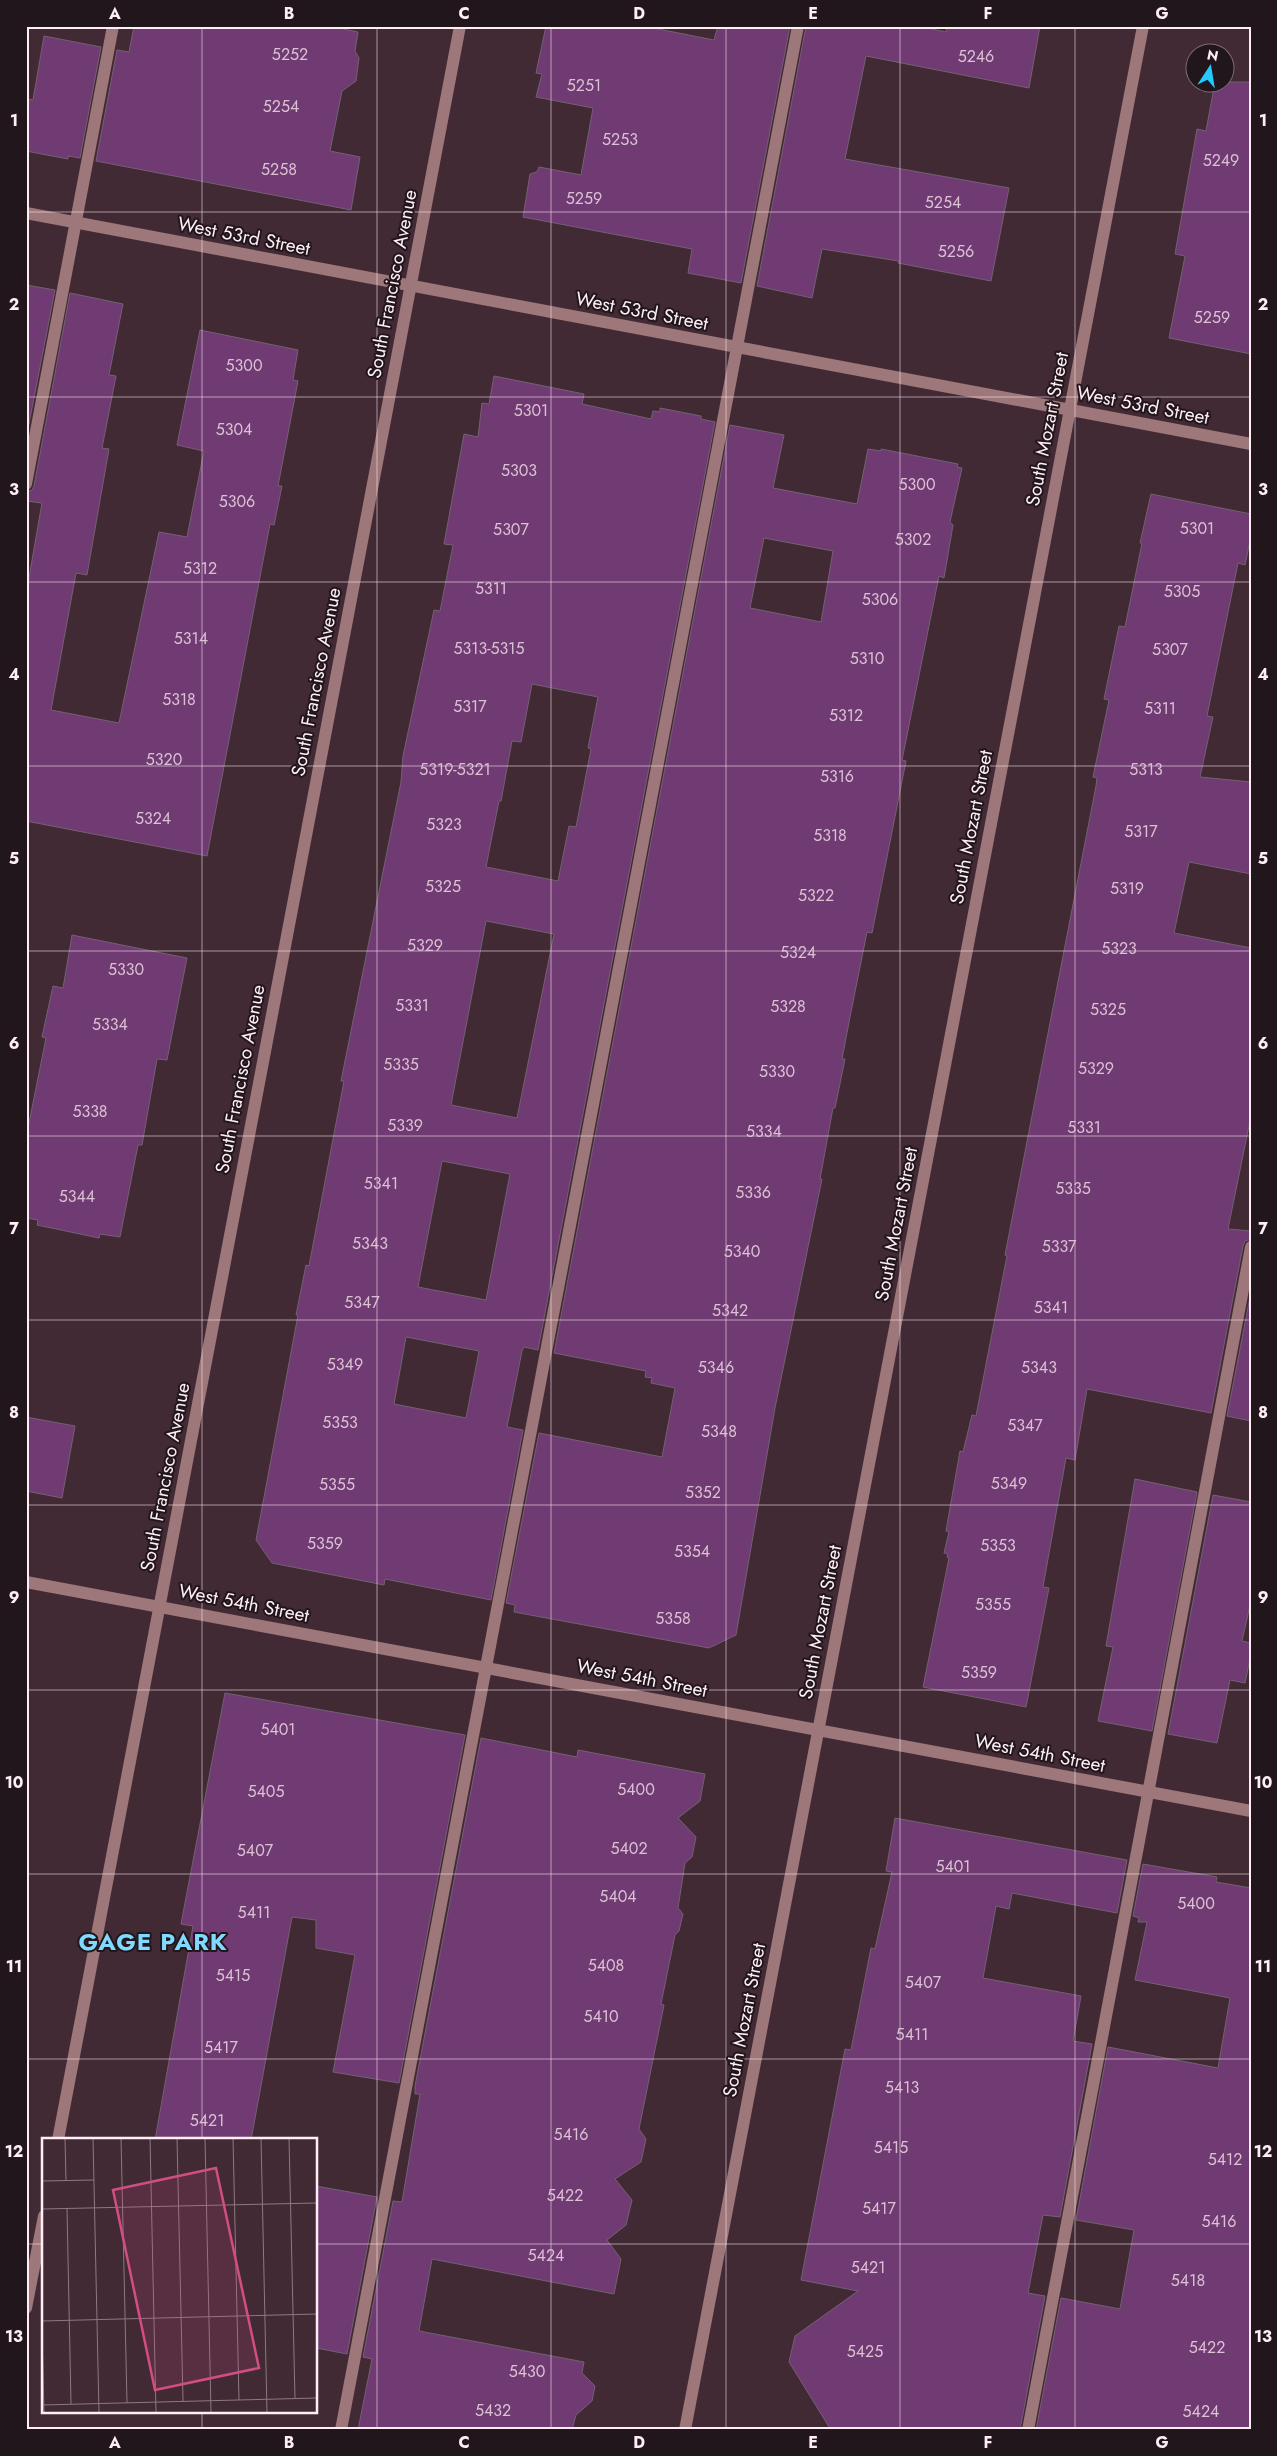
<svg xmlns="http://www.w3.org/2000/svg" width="1277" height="2456" font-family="Jost,sans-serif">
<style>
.building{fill:#703b72;stroke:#746074;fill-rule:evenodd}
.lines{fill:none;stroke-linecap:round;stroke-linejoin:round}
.minor{stroke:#9d7779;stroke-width:12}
.grid{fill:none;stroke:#ffeef5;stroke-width:1;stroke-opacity:0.55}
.labels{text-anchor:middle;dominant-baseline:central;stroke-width:4;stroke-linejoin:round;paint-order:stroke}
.number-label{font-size:16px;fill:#dbc1d4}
.street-label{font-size:19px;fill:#ffeef5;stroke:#21161b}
.district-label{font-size:24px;font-weight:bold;letter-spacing:1px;fill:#80d9fe;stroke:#21161b}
.inset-road{fill:none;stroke:#8e7882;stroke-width:1}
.view{fill:#d14e82;fill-opacity:0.15;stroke:#d14e82;stroke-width:2.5}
.inset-edge{fill:none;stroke:#ffeef5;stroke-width:2.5}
.neatline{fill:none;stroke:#ffeef5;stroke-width:2}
.grid-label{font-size:16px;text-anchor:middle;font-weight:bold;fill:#ffeef5}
</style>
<rect width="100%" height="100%" fill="#422a35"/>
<path class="building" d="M134 26H329L358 32 355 51 359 58 356 81 342 91 330 151 360 157 351 210 96 161 117 50 129 52Z
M546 26H643L714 40 718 26H790L741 283 688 273 692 249 523 217 530 174 537 172 539 167 581 175 593 108 536 97 542 74 536 73Z
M806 26H917L946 32 947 26H1040L1029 88 866 56 845 159 1009 188 991 281 898 263 899 261 822 249 812 298 757 286Z
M44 36 101 47 80 158 68 156V159L26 151V99L33 100Z
M1215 82H1251V354L1169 338 1185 256 1175 254 1197 129 1206 131Z
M26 285 55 290 26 439Z
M70 293 123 304 109 375 116 376 102 448 109 449 87 575 76 573 51 710 119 723 159 532 187 537 204 451 177 445 200 330 298 350 293 380 298 381 278 486H282L274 525 270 524 207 856 26 821V595L42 503 26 501V492L32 490 34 486Z
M494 376 584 394 582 404 651 419 653 411 660 412V408L701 416V419L715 422 538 1350 524 1347 522 1351 507 1427 523 1430 491 1600 385 1579 384 1585 272 1563 256 1540 298 1315H296L306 1265 309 1266 344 1081H341L401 782 403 756 434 610 440 611 453 545 444 544 464 434 478 437 482 403 489 404ZM532 684 598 697 588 748 591 749 576 827 569 826 558 881 486 867 499 801H501L512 741 521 742ZM486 921 554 934 517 1118 451 1105ZM442 1161 510 1174 486 1300 418 1287ZM406 1337 479 1351 466 1418 394 1404Z
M730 425 784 435 773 488 857 504 868 449 881 451V449L958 464 957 467 962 468 950 522 953 525 944 578 939 576 902 760 906 761 872 933 867 932 850 1017 842 1059H845L835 1108H833L820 1179H822L775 1408 736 1635 709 1648 514 1612 515 1605 506 1603 539 1433 662 1457 675 1388 651 1383 652 1378 645 1377 646 1371 554 1353ZM764 538 833 551 821 622 750 608Z
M1151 494 1251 514V536L1245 565 1238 563 1207 716 1213 717 1200 777 1251 782V874L1189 862 1174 933 1251 948V1116L1228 1229 1251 1231V1239L1245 1241 1243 1246 1211 1413 1087 1389 1075 1460 1066 1458 1043 1587 1049 1588 1026 1707 923 1687 949 1558 947 1557 948 1554 944 1553 949 1532 946 1531 960 1451 963 1452 972 1415 976 1416 1006 1261 1007 1256 1005 1255 1096 786 1097 778 1093 777 1109 700 1104 699 1119 626 1125 627 1142 543H1140Z
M72 935 187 958 167 1060 157 1059 142 1145H138L120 1237 100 1234 99 1238 37 1225 38 1220 26 1218V1138L46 1038 42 1037 53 986 63 988Z
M1251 1292V1421L1227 1416Z
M26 1417 75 1426 62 1498 26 1491Z
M1135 1479 1197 1492 1152 1731 1098 1721 1113 1647 1106 1646Z
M1213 1495 1251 1502V1601L1242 1641 1251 1643V1654L1245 1683 1230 1680 1217 1743 1168 1734Z
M225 1693 465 1735 399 2083 333 2072 355 1955 316 1948V1920L292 1917 251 2140H155L193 1926 181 1924Z
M481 1738 577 1757 578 1750 705 1774 700 1801 678 1818 696 1837 692 1857 685 1863 678 1908 683 1914 679 1931 675 1935 661 2004 664 2005 639 2129 646 2139 641 2162 615 2179 632 2200 626 2225 607 2240 621 2259 614 2294 432 2259 419 2331 584 2362 582 2373 595 2386 592 2401 576 2415 572 2430H358L372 2359 363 2357 393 2201 402 2202 420 2094H415V2086Z
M895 1818 1127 1860 1117 1913 1012 1893 1009 1909 996 1906 983 1978 1081 1996 1073 2041 1092 2044 1060 2217 1043 2215 1028 2293 1045 2296 1020 2430H831L789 2362 795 2336 858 2291 801 2280 845 2049 851 2050 871 1948 875 1949 892 1872 886 1871Z
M1143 1864 1217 1877 1216 1882 1251 1888V2430H1036L1061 2298 1120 2309 1134 2230 1076 2220 1108 2047 1218 2068 1230 1998 1135 1980 1147 1922H1138L1139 1918 1133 1916Z
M316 2186 377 2197 347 2354 316 2348Z"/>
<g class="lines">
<path class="minor" d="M26 213 1251 444
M26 484 113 26
M26 1582 1251 1811
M58 2140 460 26
M26 2308 44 2216
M341 2430 798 26
M685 2430 1143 26
M1028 2430 1251 1247"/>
</g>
<path class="grid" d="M202 26V2140M377 26V2430M551 26V2430M726 26V2430M900 26V2430M1075 26V2430M26 212H1251M26 397H1251M26 582H1251M26 766H1251M26 951H1251M26 1136H1251M26 1320H1251M26 1505H1251M26 1690H1251M26 1874H1251M26 2059H1251M26 2244H44M316 2244H1251M202 2412V2430"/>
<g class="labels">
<g class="number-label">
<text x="290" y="54">5252</text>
<text x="976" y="56">5246</text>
<text x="584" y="85">5251</text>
<text x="281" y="106">5254</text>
<text x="620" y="139">5253</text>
<text x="1221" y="160">5249</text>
<text x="279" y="169">5258</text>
<text x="584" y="198">5259</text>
<text x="943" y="202">5254</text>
<text x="956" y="251">5256</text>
<text x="1212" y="317">5259</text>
<text x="244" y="365">5300</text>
<text x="531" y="410">5301</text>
<text x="234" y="429">5304</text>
<text x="519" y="470">5303</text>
<text x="917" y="484">5300</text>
<text x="237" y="501">5306</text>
<text x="1197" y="528">5301</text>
<text x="511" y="529">5307</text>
<text x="913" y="539">5302</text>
<text x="200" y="568">5312</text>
<text x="491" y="588">5311</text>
<text x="1182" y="591">5305</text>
<text x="880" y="599">5306</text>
<text x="191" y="638">5314</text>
<text x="489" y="648">5313-5315</text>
<text x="1170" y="649">5307</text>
<text x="867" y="658">5310</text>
<text x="179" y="699">5318</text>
<text x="470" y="706">5317</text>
<text x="1160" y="708">5311</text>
<text x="846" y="715">5312</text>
<text x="164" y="759">5320</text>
<text x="455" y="769">5319-5321</text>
<text x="1146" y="769">5313</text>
<text x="837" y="776">5316</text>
<text x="153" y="818">5324</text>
<text x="444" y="824">5323</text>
<text x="1141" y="831">5317</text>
<text x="830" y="835">5318</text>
<text x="443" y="886">5325</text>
<text x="1127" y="888">5319</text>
<text x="816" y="895">5322</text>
<text x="425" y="945">5329</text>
<text x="1119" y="948">5323</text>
<text x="798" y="952">5324</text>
<text x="126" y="969">5330</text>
<text x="412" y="1005">5331</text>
<text x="788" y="1006">5328</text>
<text x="1108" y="1009">5325</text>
<text x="110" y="1024">5334</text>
<text x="401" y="1064">5335</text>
<text x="1096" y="1068">5329</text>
<text x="777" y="1071">5330</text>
<text x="90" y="1111">5338</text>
<text x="405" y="1125">5339</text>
<text x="1084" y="1127">5331</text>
<text x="764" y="1131">5334</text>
<text x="381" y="1183">5341</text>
<text x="1073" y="1188">5335</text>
<text x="753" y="1192">5336</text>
<text x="77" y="1196">5344</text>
<text x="370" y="1243">5343</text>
<text x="1059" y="1246">5337</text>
<text x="742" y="1251">5340</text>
<text x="362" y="1302">5347</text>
<text x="1051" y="1307">5341</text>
<text x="730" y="1310">5342</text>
<text x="345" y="1364">5349</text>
<text x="716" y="1367">5346</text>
<text x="1039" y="1367">5343</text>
<text x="340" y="1422">5353</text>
<text x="1025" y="1425">5347</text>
<text x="719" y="1431">5348</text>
<text x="1009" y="1483">5349</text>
<text x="337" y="1484">5355</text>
<text x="703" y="1492">5352</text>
<text x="325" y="1543">5359</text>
<text x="998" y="1545">5353</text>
<text x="692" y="1551">5354</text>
<text x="993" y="1604">5355</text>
<text x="673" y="1618">5358</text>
<text x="979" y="1672">5359</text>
<text x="278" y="1729">5401</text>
<text x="636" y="1789">5400</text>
<text x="266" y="1791">5405</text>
<text x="629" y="1848">5402</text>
<text x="255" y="1850">5407</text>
<text x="953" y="1866">5401</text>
<text x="618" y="1896">5404</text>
<text x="1196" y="1903">5400</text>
<text x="254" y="1912">5411</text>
<text x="606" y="1965">5408</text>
<text x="233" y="1975">5415</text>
<text x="923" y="1982">5407</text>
<text x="601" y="2016">5410</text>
<text x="912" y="2034">5411</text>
<text x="221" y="2047">5417</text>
<text x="902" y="2087">5413</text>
<text x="207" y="2120">5421</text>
<text x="571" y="2134">5416</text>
<text x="891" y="2147">5415</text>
<text x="1225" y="2159">5412</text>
<text x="565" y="2195">5422</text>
<text x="879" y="2208">5417</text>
<text x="1219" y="2221">5416</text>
<text x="546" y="2255">5424</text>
<text x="868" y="2267">5421</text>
<text x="1188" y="2280">5418</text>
<text x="1207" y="2347">5422</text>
<text x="865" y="2351">5425</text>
<text x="527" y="2371">5430</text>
<text x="493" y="2410">5432</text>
<text x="1201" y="2411">5424</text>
</g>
<g class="street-label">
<text transform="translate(244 236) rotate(11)">West 53rd Street</text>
<text transform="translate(392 284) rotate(-79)">South Francisco Avenue</text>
<text transform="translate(642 311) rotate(11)">West 53rd Street</text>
<text transform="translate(1143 405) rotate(11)">West 53rd Street</text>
<text transform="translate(1047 429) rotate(-79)">South Mozart Street</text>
<text transform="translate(316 682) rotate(-79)">South Francisco Avenue</text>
<text transform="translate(971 827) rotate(-79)">South Mozart Street</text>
<text transform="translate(240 1079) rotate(-79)">South Francisco Avenue</text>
<text transform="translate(896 1224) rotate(-79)">South Mozart Street</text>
<text transform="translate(165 1477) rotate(-79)">South Francisco Avenue</text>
<text transform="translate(244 1603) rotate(11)">West 54th Street</text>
<text transform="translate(820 1622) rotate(-79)">South Mozart Street</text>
<text transform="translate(642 1678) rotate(11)">West 54th Street</text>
<text transform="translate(1040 1753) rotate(11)">West 54th Street</text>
<text transform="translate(744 2020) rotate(-79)">South Mozart Street</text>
</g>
<g class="district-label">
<text x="153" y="1941">GAGE PARK</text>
</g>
</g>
<g transform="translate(42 2138)">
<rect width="275" height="275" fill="#422a35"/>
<path class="inset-road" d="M23 0 24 43M51 0 57 275M79 0 85 265M108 0 114 275M135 0 141 263M163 0 169 275M191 0 197 262M219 0 225 275M247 0 253 261M0 43 52 42M25 70 29 266M0 71 275 65M0 183 275 176M0 194 2 275M0 267 275 260"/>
<path class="view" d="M174 30 217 230 113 252 71 52Z"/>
<rect width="275" height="275" class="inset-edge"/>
</g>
<rect width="1277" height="2456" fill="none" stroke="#21161b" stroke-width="55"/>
<g transform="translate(1210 68) rotate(12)"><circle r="24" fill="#21161b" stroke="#7a6c72"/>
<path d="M0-4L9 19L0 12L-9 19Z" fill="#24c9fe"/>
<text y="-8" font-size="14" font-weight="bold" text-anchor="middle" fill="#ffeef5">N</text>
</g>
<rect x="28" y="28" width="1222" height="2400" class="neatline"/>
<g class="grid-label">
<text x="115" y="19">A</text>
<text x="289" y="19">B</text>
<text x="464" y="19">C</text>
<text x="639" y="19">D</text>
<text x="813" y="19">E</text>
<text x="988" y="19">F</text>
<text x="1162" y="19">G</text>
<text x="14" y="126">1</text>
<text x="1263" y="126">1</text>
<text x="14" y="310">2</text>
<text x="1263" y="310">2</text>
<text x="14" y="495">3</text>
<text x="1263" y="495">3</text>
<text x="14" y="680">4</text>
<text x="1263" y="680">4</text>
<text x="14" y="864">5</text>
<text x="1263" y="864">5</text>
<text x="14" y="1049">6</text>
<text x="1263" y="1049">6</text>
<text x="14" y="1234">7</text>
<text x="1263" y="1234">7</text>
<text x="14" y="1418">8</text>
<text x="1263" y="1418">8</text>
<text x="14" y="1603">9</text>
<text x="1263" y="1603">9</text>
<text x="14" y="1788">10</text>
<text x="1263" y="1788">10</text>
<text x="14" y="1972">11</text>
<text x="1263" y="1972">11</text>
<text x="14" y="2157">12</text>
<text x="1263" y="2157">12</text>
<text x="14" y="2342">13</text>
<text x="1263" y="2342">13</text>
<text x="115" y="2448">A</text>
<text x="289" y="2448">B</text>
<text x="464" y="2448">C</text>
<text x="639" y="2448">D</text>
<text x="813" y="2448">E</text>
<text x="988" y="2448">F</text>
<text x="1162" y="2448">G</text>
</g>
</svg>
